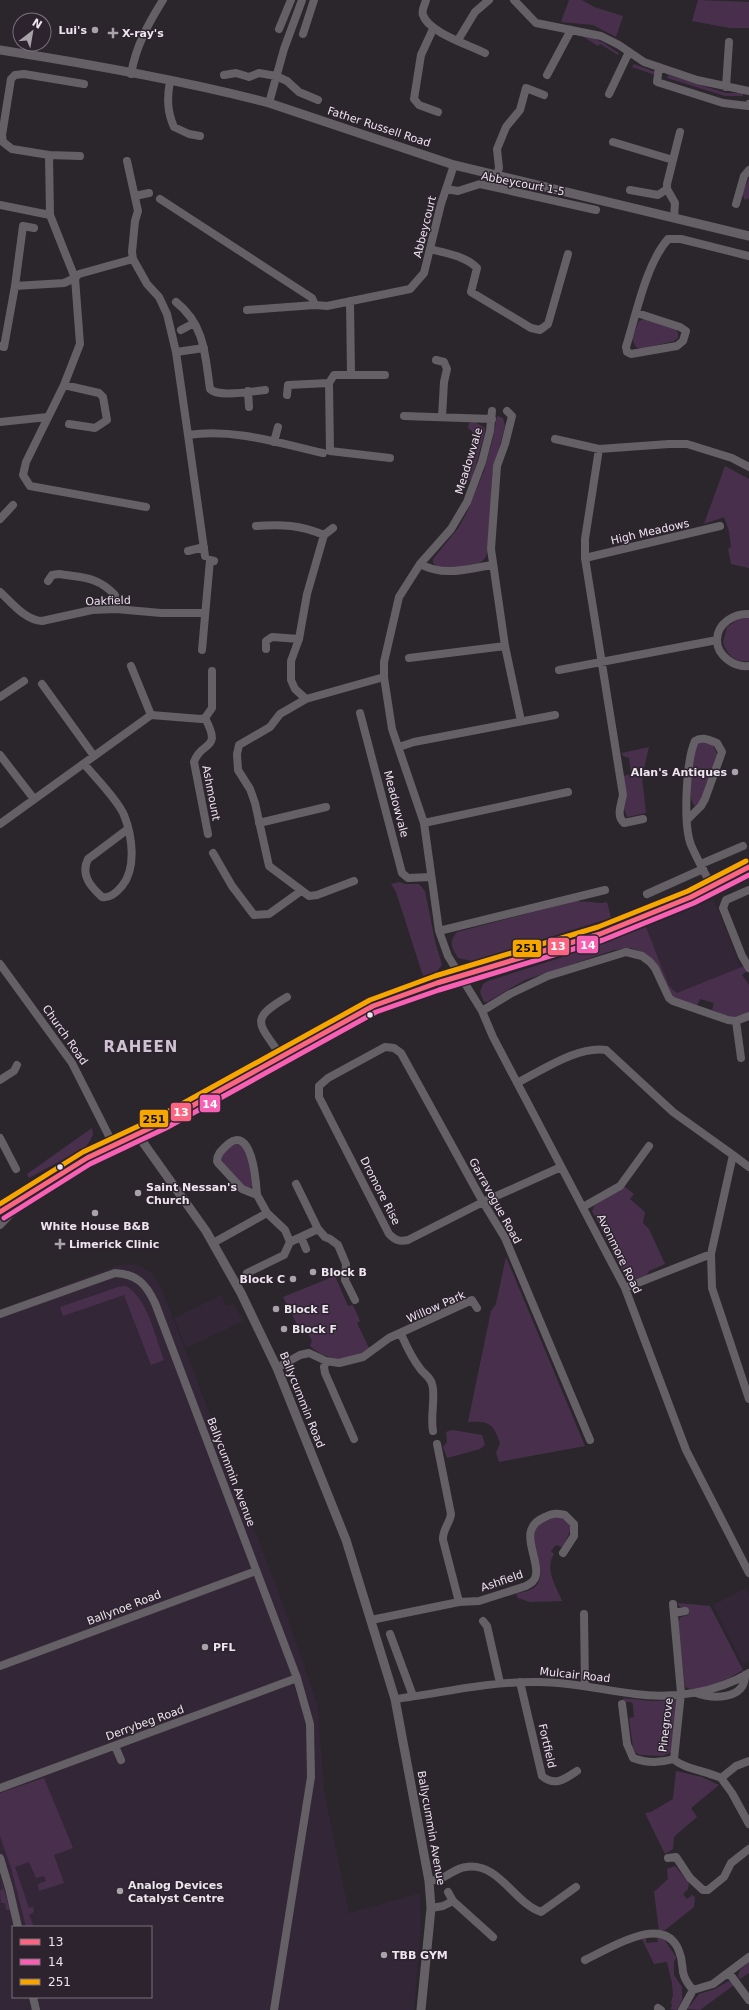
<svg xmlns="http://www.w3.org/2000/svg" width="749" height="2010" font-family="'DejaVu Sans',sans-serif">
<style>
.built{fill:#332636;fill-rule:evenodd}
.green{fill:#48304d}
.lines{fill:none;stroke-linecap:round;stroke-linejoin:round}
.minor{stroke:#646065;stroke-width:8}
.tertiary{stroke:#646065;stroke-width:9}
.secondary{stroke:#646065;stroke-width:11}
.bus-1-casing{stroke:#2d232f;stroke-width:8}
.bus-2-casing{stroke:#2d232f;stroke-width:8}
.bus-3-casing{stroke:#2d232f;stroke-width:8}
.bus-1{stroke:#fa6682;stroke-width:5}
.bus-2{stroke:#f860b3;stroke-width:5}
.bus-3{stroke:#f7a600;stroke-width:5}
.poi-dot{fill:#a8a2a9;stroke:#2d232f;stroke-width:1.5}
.bus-dot{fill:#ece5ed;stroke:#2d232f;stroke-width:1.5}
.labels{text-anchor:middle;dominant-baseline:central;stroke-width:3;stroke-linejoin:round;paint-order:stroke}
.poi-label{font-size:11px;font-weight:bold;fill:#ece5ed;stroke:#2d232f;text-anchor:start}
.street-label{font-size:11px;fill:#ece5ed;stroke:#2d232f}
.district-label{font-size:15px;font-weight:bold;letter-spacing:1px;fill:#cec1d1;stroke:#2d232f}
.line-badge{stroke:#2d232f;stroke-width:1.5}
.badge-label{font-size:11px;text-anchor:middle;font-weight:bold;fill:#fff}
.pale-badge-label{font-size:11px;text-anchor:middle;font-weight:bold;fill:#111}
</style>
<rect width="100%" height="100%" fill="#2b262c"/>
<path class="built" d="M714 899 741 968 678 993 669 986 646 927Z
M136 1264 152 1273 161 1287 283 1604 318 1707 324 1791 349 1913 420 1893 421 1926 414 2010H0V1310L118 1265ZM13 1927H151V1997H13Z
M221 1295 226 1306 234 1304 243 1321 186 1348 174 1318Z
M746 1588 749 1594V1661L743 1665 713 1605Z"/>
<path class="green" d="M569 0H582L594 7 623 16 616 37 593 25 561 22Z
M698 0 749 2V28H730L692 21Z
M582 36C595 35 609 47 619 53L618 55 600 44 598 46Z
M634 64 655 72V75L632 67Z
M668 75 726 93H743V96H725L667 78Z
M749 178V198L745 200 742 194Z
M644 319 675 329 678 332V338L674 341 641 349 636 347 632 339 639 321Z
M497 416 503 418 505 426 492 474 491 512 487 554C481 570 455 567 440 568L433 563V559L459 527 467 512 484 471 493 438Z
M475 422 485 428V432L472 479 466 481 463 478 475 439 474 433 468 428 469 423Z
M725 466 749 479V568L731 564 728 549 731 547 729 531 724 517 704 524Z
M740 618H749V661C736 663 726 655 723 642L727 627Z
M703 742 713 745 717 754 701 800 695 806C685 798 693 755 698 744Z
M649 747 642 777 646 813 627 817 623 806 627 795 623 776 631 774 629 758 623 756 622 753Z
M399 882 405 884H419L425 891 435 941 442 965 437 971 423 976 396 892 391 884Z
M579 900 580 902C591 900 597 905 607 902L611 918 472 961 458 958C452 948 448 942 457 932Z
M646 927 669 986 677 993 744 966 747 971 742 975 749 985V1012C738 1022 724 1014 712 1010L714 1003 700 999 697 1006 674 998 671 994 661 971 653 960 643 953 631 948 614 950 537 976 525 980 487 1002H484L480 992 483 984 488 981 557 959Z
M92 1128 93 1135 86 1147 29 1178 27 1174Z
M237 1144 241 1145 248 1155 253 1185 250 1188H246L221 1161 220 1157 230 1147Z
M624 1186 634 1194 630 1199 645 1212 643 1223 649 1229 665 1264 649 1271 646 1276 634 1279 626 1276 623 1272 592 1211 594 1206Z
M506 1257 585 1446 499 1462 496 1453 500 1443C493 1423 489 1421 468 1422L491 1311 496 1304Z
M335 1276 348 1306 353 1305 360 1321 357 1323 369 1348C350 1363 328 1362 310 1346L312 1341 306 1329 301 1332 283 1297Z
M126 1286C148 1299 155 1337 164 1360L151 1365 124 1295 63 1316 60 1307 118 1287Z
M452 1430 482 1435 485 1445 480 1449 447 1458 443 1447 447 1442 446 1432Z
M555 1517C578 1519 570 1534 562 1547L556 1545 551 1551 554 1554C544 1569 556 1586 562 1601L530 1602 518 1598 516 1594C522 1592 531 1591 536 1586 554 1567 509 1528 555 1517Z
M677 1603 710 1606 743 1670C728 1678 703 1696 685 1687L678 1622 681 1617 688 1615V1608L680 1607Z
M623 1698 651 1701 677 1700 671 1752 663 1756 641 1755 636 1753 633 1748 629 1718 634 1717 633 1705 631 1702H623Z
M676 1771 702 1777 719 1785 691 1808 697 1817 677 1834 674 1837 673 1849 665 1854 645 1813 651 1812 673 1799Z
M44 1778 73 1848 54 1855 64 1883 39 1891 38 1884 46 1881 44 1876 36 1878 29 1862 15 1867 29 1908 33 1906 34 1912 29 1915 34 1927H26L11 1868 0 1836V1793Z
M675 1866 689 1883 688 1889 683 1894 687 1899 692 1895 695 1897 694 1907 665 1930H659L654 1892 668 1879 667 1869Z
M0 1877 10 1910H6L5 1903H1L0 1891 3 1889Z
M657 1938 664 1939 676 1957 674 1962V1975L682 1987V2000L677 2010 670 2009 672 2006 671 2002 673 1995 672 1983 667 1962 654 1964 642 1939H646V1943L658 1942Z
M749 1962V1973L740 1979 738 1976 740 1970Z
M729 1981 734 1985 700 2010 688 2009V2005L690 2006 699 1994 715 1989Z"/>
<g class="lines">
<path class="minor" d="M426 0C425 5 421 10 423 15 428 32 469 45 485 53
M514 0 536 23 601 36 619 45 644 62 697 80 749 91
M279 29 291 0
M433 29 421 55 414 99 419 105 438 112
M303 34 314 0
M458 40 475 12 489 0
M659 67 657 82 723 103 748 106 749 104
M131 74C136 46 148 24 163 0
M224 75 236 73 249 77 259 73 276 76 287 81 299 92 318 100
M547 75 571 30
M170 81C167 98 167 111 174 127L189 134 200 136
M726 87 729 42
M609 94 629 52
M269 103 284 49 302 0
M613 142 673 160
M49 155 80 156
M127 161 138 211 135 221 132 252 133 259
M497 175 499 168 497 149 506 127 520 110 526 88 544 95
M446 189 458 191 480 184 596 210
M630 190 658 195 667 189
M135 196 149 193
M160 199 312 298 315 305
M736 204 744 176 749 170
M0 205 50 215 49 155 12 149 3 142 2 135 11 79 15 75 24 74 84 84
M50 215 75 278 79 274 133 259 147 284 159 297 167 314 176 352 204 348
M674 218 675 203 667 189V184L680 132
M431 249C447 254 466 256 477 268L471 292 531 328 540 330 548 324 568 254
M15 286 64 283 75 278 80 344 64 385 99 393 103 397 107 420 95 428 69 424
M350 301 351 375
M176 302C205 325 205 355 210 389 218 398 253 391 265 390
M247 310 315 305 327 306 410 289 424 273 441 204 454 165
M637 313 680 327 686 331 683 341 677 346 631 354 627 352 626 347C636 315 646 264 668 239H681L749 256
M181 330 194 323
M0 346 4 347 15 286 23 226 34 228
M176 352 188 435
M436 360 444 362 447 369 444 382 442 417
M329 383 330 451 390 458
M64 385 26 462 23 475 30 486 146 507
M248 391 249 407
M287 395 288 385 329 383 334 375H385
M492 411 490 431 482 462 467 502 451 529 420 564 399 597 384 662V677L392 729 424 823 439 931 448 956 482 1011 493 1037 625 1288 686 1450 749 1573
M507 411 512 416 505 444 497 466 491 549 505 646 521 721
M404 416 492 419
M0 422 48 417
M555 439 599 449 669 444H687L732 458 749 467
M274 442 278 427
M599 449 585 539V558L623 795C621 805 616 816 624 823L643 819
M0 519 13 505
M256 526C282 524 300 525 324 535
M333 528 324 535 307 594 299 639 291 661V680L295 689 306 699 384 677
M188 551 204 547
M205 556 188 435C233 428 279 443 323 453
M585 558 720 526
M420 564C444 577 467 569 492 565
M48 581 52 575 59 574C83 578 97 576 115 595L116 609
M0 592C12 603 25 620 42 621L92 610 116 609 161 613H204
M749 614C735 613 717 623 717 640 717 656 735 668 749 666
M266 649V641L272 637 299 639
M202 650 210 560 214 561
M409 658 505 646
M131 666 151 715
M559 670 717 640
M42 684 94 756
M0 697 24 681
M306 699 280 714 270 727 239 745 237 754 238 770 250 789 255 803 269 866 309 896 317 895 354 881
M360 713 402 873 408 878 431 877
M205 718C223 752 201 740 194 762L208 834
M399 747 414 742 555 715
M0 755 34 799
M84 764C95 777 118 800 124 815 132 835 137 868 122 886 117 892 110 899 102 897 91 887 80 875 88 859L128 829
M688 819 701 806 705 799 722 752 717 743C709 740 702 736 695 741 686 761 683 825 691 845 697 859 705 873 712 887
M259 823 326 807
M424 823 568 792
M0 824 151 715 201 719 205 718 212 708V671
M213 853 232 886 254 915 269 914 301 891
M701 864 743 846
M749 890 726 900 723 908 742 956 749 968
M647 894 703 869
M439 931 605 890
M0 964 72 1063 114 1146
M482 1011 510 994 548 976 626 952 642 956 650 962 655 968 669 998 673 1001 728 1020 736 1021 749 1016
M736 1021 741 1058
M281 1056C259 1023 248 1020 287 997
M0 1080 14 1071 17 1065
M517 1083C543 1070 577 1046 606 1050L673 1112 733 1155 711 1254 625 1288
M0 1138 16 1169
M733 1155 749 1167
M561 1167 483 1202 408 1240C399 1242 395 1240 389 1234L319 1097V1086L328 1078 385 1047 394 1048 401 1053 483 1202 505 1238 590 1440
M257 1195C256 1181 252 1123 227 1145 222 1150 217 1154 217 1161L218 1163 242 1189 257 1195 267 1213 285 1230 290 1242
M583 1207 620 1186 649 1146
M0 1225 22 1202
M318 1229 325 1237 330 1239 338 1245 346 1264 345 1280 355 1300
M301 1237 306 1249
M213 1243 267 1213
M711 1254 712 1288 749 1399
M247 1273 284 1255 290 1242 318 1229 296 1184
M0 1314 115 1273C137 1274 146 1284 155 1303L297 1678 310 1724 311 1777 274 2010
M401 1334C406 1345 411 1357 419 1367 423 1374 430 1376 432 1384 436 1395 430 1417 433 1431
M326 1361 324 1367 325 1373 354 1439
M277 1368 300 1355 309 1353 326 1361 339 1363 363 1357 389 1338 472 1300 477 1308
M437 1444 451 1514C450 1523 442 1530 443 1540L459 1602
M673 1604 681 1693 674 1759
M674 1613 685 1611
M584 1614 585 1686
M371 1620 459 1602 479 1601 526 1586C531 1583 535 1581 536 1575 539 1556 516 1529 545 1517 552 1513 557 1513 565 1515L574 1524V1536L563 1553
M483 1621 487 1626 500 1683
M390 1634 413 1696
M0 1666 256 1571
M520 1682 542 1776C555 1787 565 1779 577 1771
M696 1693C713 1699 745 1700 745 1675
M395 1699C442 1693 490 1681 539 1682 571 1682 603 1690 635 1694 673 1699 716 1693 749 1673
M622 1704 627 1744 633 1758C646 1763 660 1763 674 1759
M115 1746 121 1760
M674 1759C679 1767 709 1772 721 1778L736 1766 749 1761
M721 1778 732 1793 749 1824
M0 1788 297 1678
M0 1858 9 1888 18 1927
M668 1858 676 1857 690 1878 703 1890H708L724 1877 731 1863 749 1849
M429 1881C434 1880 440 1880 444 1877 452 1873 457 1868 466 1867 499 1862 514 1903 541 1912L576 1887
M448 1892 453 1901 493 1937
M431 1908 443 1906 453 1901
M585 1960C609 1949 664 1912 679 1951 686 1968 677 1971 693 1990
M729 1973 749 2000
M33 1997 36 2010
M658 2008 661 2010
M682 2010 693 1990 713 1984 749 1957"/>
<path class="tertiary" d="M0 50C89 64 182 80 269 103L454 165 749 236
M137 1134 206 1231 241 1293 277 1368 346 1540 395 1699 429 1881 431 1908 421 2010"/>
<path class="secondary" d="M0 1212 87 1158 163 1122 373 1006 437 983 600 934 691 897 749 867"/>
<defs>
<path id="bus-1" d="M0 1212 87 1158 163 1122 373 1006 437 983 600 934 691 897 749 867"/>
<path id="bus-2" d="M4 1218 90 1164 166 1128 376 1012 439 990 603 940 694 903 749 875"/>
<path id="bus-3" d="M0 1204 83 1152 160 1116 370 1000 435 976 598 927 688 891 746 861"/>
</defs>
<use href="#bus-1" class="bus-1-casing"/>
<use href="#bus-2" class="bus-2-casing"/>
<use href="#bus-3" class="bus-3-casing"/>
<use href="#bus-1" class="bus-1"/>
<use href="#bus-2" class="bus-2"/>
<use href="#bus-3" class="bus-3"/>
</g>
<g class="poi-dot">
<circle cx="95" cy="30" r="4"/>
<path d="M111 27h4v4h4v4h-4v4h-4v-4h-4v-4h4z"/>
<circle cx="735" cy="772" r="4"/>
<circle cx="138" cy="1193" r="4"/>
<circle cx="95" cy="1213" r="4"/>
<path d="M58 1238h4v4h4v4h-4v4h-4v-4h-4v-4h4z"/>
<circle cx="313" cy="1272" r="4"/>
<circle cx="293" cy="1279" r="4"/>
<circle cx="276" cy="1309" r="4"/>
<circle cx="284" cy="1329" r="4"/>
<circle cx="205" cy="1647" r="4"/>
<circle cx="120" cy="1891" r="4"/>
<circle cx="384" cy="1955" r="4"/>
</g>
<g class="bus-dot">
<circle cx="370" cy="1015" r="3.5"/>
<circle cx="60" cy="1167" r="3.5"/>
</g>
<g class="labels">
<g class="poi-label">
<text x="87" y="30" text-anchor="end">Lui's</text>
<text x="122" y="33">X-ray's</text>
<text x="727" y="772" text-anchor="end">Alan's Antiques</text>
<text x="146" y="1187">Saint Nessan's<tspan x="146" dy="13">Church</tspan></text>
<text x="95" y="1226" text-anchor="middle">White House B&amp;B</text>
<text x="69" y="1244">Limerick Clinic</text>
<text x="321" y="1272">Block B</text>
<text x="285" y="1279" text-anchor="end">Block C</text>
<text x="284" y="1309">Block E</text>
<text x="292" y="1329">Block F</text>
<text x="213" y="1647">PFL</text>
<text x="128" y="1885">Analog Devices<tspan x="128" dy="13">Catalyst Centre</tspan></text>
<text x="392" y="1955">TBB GYM</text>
</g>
<g class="street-label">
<text transform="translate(379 127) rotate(18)">Father Russell Road</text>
<text transform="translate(523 184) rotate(11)">Abbeycourt 1-5</text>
<text transform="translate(425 227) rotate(-76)">Abbeycourt</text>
<text transform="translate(469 461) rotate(-73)">Meadowvale</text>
<text transform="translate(650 532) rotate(-13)">High Meadows</text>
<text transform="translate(108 601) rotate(-2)">Oakfield</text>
<text transform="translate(211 793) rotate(79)">Ashmount</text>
<text transform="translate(396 804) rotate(75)">Meadowvale</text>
<text transform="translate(65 1035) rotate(55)">Church Road</text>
<text transform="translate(380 1191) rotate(63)">Dromore Rise</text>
<text transform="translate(495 1201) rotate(61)">Garravogue Road</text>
<text transform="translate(619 1254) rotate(64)">Avonmore Road</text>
<text transform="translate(436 1307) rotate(-24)">Willow Park</text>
<text transform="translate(302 1400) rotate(68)">Ballycummin Road</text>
<text transform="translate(231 1472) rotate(69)">Ballycummin Avenue</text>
<text transform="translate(502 1581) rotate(-19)">Ashfield</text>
<text transform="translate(124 1608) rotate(-21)">Ballynoe Road</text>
<text transform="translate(575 1675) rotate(6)">Mulcair Road</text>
<text transform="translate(145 1723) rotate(-20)">Derrybeg Road</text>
<text transform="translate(666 1725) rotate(-83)">Pinegrove</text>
<text transform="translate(547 1746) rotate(77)">Fortfield</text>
<text transform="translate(431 1828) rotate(80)">Ballycummin Avenue</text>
</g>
<g class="district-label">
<text x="141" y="1047">RAHEEN</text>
</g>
</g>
<g class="line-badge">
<rect x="576" y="935" width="23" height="19" rx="4" fill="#f860b3"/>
<rect x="547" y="937" width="23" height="19" rx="4" fill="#fa6682"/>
<rect x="512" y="939" width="30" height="19" rx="4" fill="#f7a600"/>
<rect x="199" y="1094" width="22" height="19" rx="4" fill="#f860b3"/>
<rect x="170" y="1102" width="22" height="20" rx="4" fill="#fa6682"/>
<rect x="139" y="1109" width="30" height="19" rx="4" fill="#f7a600"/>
</g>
<g class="badge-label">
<text x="588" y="949">14</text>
<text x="558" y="950">13</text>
<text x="210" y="1108">14</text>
<text x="181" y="1116">13</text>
</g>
<g class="pale-badge-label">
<text x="527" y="952">251</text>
<text x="154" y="1123">251</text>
</g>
<rect x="12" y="1926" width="140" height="72" fill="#2d232f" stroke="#79717b"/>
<rect x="20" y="1939" width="20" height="6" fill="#fa6682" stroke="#79717b"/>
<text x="48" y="1946" font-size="12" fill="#ece5ed">13</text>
<rect x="20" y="1959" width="20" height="6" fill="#f860b3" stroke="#79717b"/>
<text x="48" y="1966" font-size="12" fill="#ece5ed">14</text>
<rect x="20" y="1979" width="20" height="6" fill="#f7a600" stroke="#79717b"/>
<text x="48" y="1986" font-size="12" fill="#ece5ed">251</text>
<g transform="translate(32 32) rotate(31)"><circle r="19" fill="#2d232f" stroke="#79717b"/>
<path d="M0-3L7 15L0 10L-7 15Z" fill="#a8a2a9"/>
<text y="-6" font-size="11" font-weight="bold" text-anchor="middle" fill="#ece5ed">N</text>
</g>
</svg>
